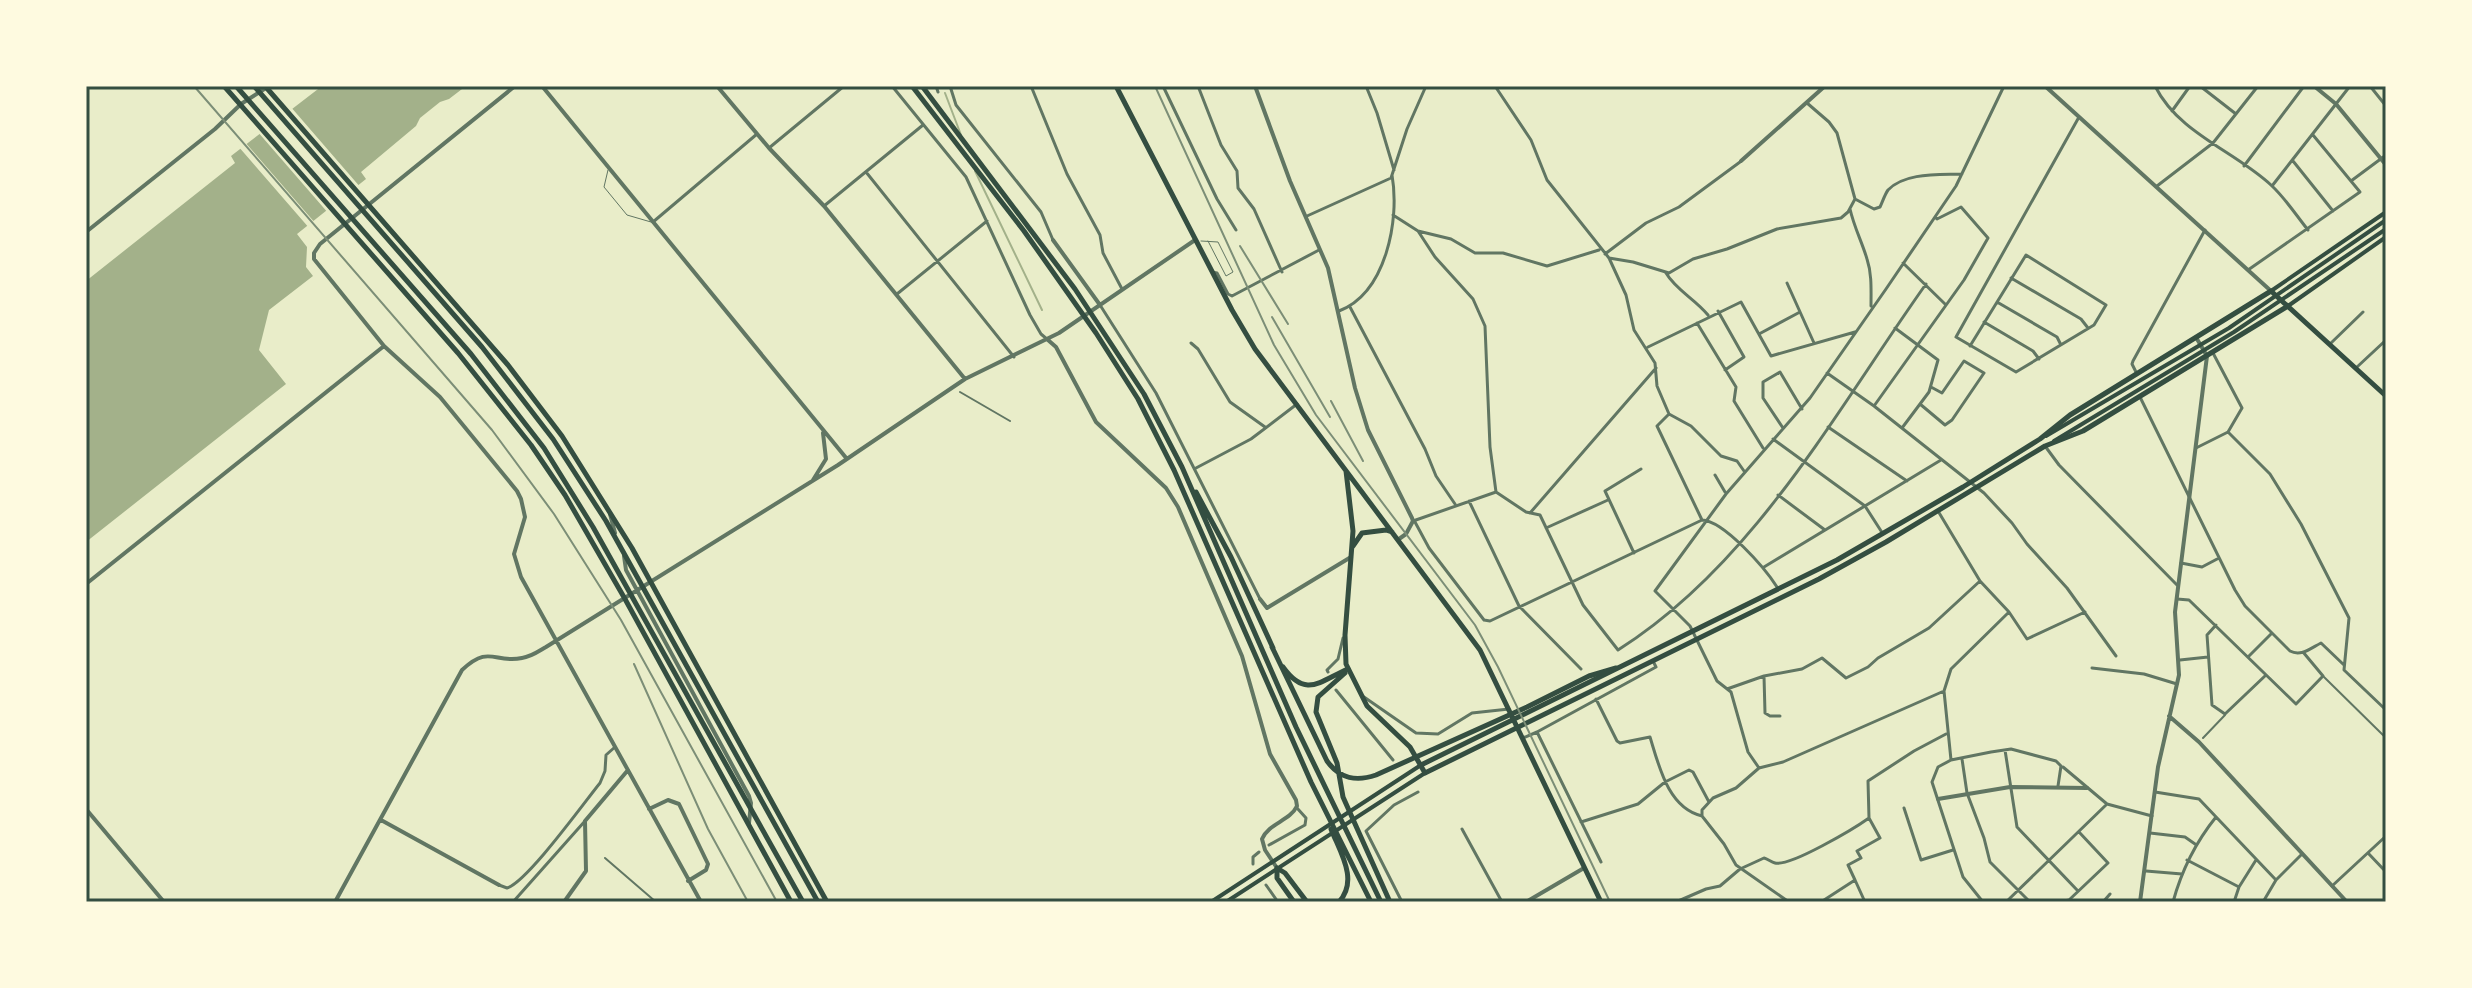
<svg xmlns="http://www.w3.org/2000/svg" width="2472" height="988" font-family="Arial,sans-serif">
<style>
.water{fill:#a3b18a}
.pier{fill:#e9edc9}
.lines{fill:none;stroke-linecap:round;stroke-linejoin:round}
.stream{stroke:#a3b18a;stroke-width:2}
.service{stroke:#617663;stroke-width:1}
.pedestrian{stroke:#617663;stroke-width:2}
.minor{stroke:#617663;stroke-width:3}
.tertiary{stroke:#617663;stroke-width:4}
.primary{stroke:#344e41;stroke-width:4}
.trunk{stroke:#344e41;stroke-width:5}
.motorway{stroke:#344e41;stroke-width:5}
.rail{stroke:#7c8e77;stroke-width:2}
.neatline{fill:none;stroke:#344e41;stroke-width:3}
</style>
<rect width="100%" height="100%" fill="#e9edc9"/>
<path class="water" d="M322 86H466L449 99 440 102 420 118 416 126 361 172 366 179 297 234 307 247 306 267 313 276 269 310 259 350 286 384 86 542V281L235 163 231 156Z"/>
<path class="pier" d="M290 106 361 188 329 214 257 131Z
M244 141 316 224 310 229 238 146Z"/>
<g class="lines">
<path class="stream" d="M945 93 961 135
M975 171 1042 310"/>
<path class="service" d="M608 170 604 187 627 215 651 222
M1201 241 1218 242 1233 272 1226 276 1208 241"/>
<path class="pedestrian" d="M960 392 1010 421
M2324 677 2386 738
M2203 738 2225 715
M605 858 656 902"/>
<path class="minor" d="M892 86 966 177 1030 315 1041 334 1048 340
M936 86 938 92
M950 86 956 105 1041 212 1053 240
M1031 86 1067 174 1100 235 1103 253 1122 289
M1163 86 1217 199 1236 230
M1198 86 1221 145 1237 171 1238 188 1254 209 1282 272
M1366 86 1377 113 1394 170
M1495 86 1531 140 1547 180 1609 258 1626 295 1634 330 1655 363 1657 386 1669 414 1691 426 1721 456 1737 461 1744 471
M2155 86C2179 134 2235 151 2272 186 2285 198 2296 215 2308 230
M2200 86 2236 114
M2370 86 2386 106
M2172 111 2190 86
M769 148 844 86
M2293 161 2333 211
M2244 166 2304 86
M866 172 1014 357
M2351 181 2386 155
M2157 186 2213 143 2258 86
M2272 186 2350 86
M1855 199 1874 209 1880 207C1882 203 1885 194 1888 190 1905 172 1940 175 1962 174
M824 206 923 125
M1850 209C1854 227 1862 242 1867 259 1872 274 1871 290 1871 306
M1393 215 1418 231 1451 239 1475 253H1503L1547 266 1599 250
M1307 216 1391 178 1407 129 1426 86
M653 222 757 134
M1418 231 1435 257 1473 299 1485 326 1490 447 1496 492
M1605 254 1646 223 1679 207 1740 162
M1609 258 1633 262 1669 273 1693 259 1727 249 1777 229 1841 218 1848 212 1855 199 1837 133 1829 122 1807 103
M1903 263 1945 304
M2248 270 2360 192 2313 135
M1212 272 1217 273 1228 294 1232 296 1319 250
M1666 273C1676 290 1695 299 1708 315
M2011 278 2081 319 2088 328
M1787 283 1814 343
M897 294 987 221
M1997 302 2057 337 2060 343
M1100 305 1156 393 1260 599
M1350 307 1425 449 1436 476 1455 504
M1339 311C1386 293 1400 220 1392 175
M1718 311 1744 357 1725 370
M1984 322 2033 351 2039 359
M1697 323 1736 387 1734 401 1763 448
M1895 328 1938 360 1929 392 1902 428
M1759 334 1800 312
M1191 343 1198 349 1230 402 1265 427
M2330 344 2363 312
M1970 346 2026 255 2106 305 2094 325 2016 372 1956 337 2079 117
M1648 347 1741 302 1771 356 1855 332
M2213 353 2242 408 2228 432
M2357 367 2386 340
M1827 373 1874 406 1984 493 2012 523 2027 544 2067 588 2116 656
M2137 374 2132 364 2133 361 2205 230
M2140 397 2235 590 2245 606 2290 651C2301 657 2311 648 2321 643L2344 665
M1920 404 1945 425 1952 420 1984 373 1964 361 1942 393 1931 387
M1874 406 1964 280 1988 238 1961 207 1937 219 1935 217
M1668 415 1657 426 1702 520
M1828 427 1907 481
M1783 428 1763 398V382L1780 372 1802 409
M1773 439 1865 506 1883 534
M2045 446 2059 465 2177 585
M2196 448 2228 432 2270 474 2301 524 2349 618 2344 670 2386 710
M1196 468 1251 439 1297 404
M1715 475 1725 492
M1778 495 1825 530
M1469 501 1519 606 1581 669
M1938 511 1980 581 2009 612 2027 639 2085 612
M1530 513 1656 368
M1413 521 1496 492 1526 512 1540 515 1583 605 1618 650C1754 564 1835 412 1926 284
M1415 522 1429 548 1484 620 1490 621 1702 520C1724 521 1765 568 1777 587
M1546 528 1608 500
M1634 553 1605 491 1641 469
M2181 563 2202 567 2219 558
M1764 567 1941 460
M2177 599 2189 600 2296 704 2323 676 2303 652
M2216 625 2207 635 2212 705 2225 714 2266 675
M2249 656 2272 633
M2180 660 2208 657
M2092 668 2144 674 2177 684
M1328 672 1327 670 1338 659 1343 638
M1764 676 1802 669 1822 658 1846 678 1868 667 1878 658 1929 628 1980 581
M1727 689 1764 676 1765 713 1770 716H1780
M1336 690 1393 760
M1364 697 1416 733 1438 734 1472 713 1509 709
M1596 699 1617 741 1620 743 1650 737C1659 766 1668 808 1702 816L1724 844 1736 865 1789 902
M1523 738 1537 732
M2005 750 2017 827 2078 891
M1962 759 1967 793 1984 838 1990 862 2030 902
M1951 760 1944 691 1951 669 2009 612
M2063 767 2107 804 2152 816
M1759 768 1748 752 1731 692 1717 681 1690 626 1655 591 1726 494 1810 398 1886 289 1956 186 2004 86
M2155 792 2199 799 2276 880
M1904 808 1921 860 1953 850
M1702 816V810L1713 798 1736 788 1759 768 1783 762 1944 691
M1581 822 1638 804 1665 782 1689 770 1693 772 1709 802
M1462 829 1502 902
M2150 833 2185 837 2195 844
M1269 845 1305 825 1306 818 1297 808
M2368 853 2386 872
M2187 860 2239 887
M1601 862 1537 732 1656 667 1654 663
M1253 864V857L1259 852
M2146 871 2182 874
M1855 880 1865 902
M499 885 507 888C527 882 583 804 600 783L605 771 606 755 615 747
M1266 885 1278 902
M2332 886 2386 836
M513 902 585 821
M1402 902 1366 831 1394 805 1418 792
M1676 902 1706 889 1720 886 1740 869 1764 858C1768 859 1771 862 1775 863 1790 867 1855 828 1869 818
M1821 902 1855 880 1848 865 1861 858 1857 851 1880 838 1869 818 1868 781 1914 751 1946 734
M1983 902 1963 877 1932 782 1938 767 1951 760 1991 752 2011 749 2056 761 2061 766 2058 786
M2006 902 2107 804
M2059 902 2069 900 2108 863 2079 832
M2103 902 2110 894
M2173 902C2182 869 2195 843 2216 817
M2234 902 2239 887 2256 860
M2263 902 2276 880 2302 854"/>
<path class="tertiary" d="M515 86 320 244 314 253V259L384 346 440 397 517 491 521 499 525 517 514 554 521 577 701 902
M542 86 847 459
M717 86 769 148 824 206 965 379
M1255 86 1290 181 1328 268 1355 388 1368 430 1412 518 1413 521 1406 534 1399 539
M2045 86 2271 291
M2314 86 2336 104 2386 165
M1741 161 1825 86
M86 232 215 129 241 104 269 86
M1053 240 1100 305
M1048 340 1056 347 1096 422 1166 488 1178 507 1242 656 1270 754 1296 800 1297 806C1290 821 1269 823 1262 839L1265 850 1277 868
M813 480 826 459 823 433
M610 514 615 533
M624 556 626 570 749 796 751 803 749 823
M86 584 384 346
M1260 599 1267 608 1351 557
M2169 716 2199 742 2347 902
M1938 799 2010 787 2087 788
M86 809 164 902
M649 809 668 800 679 804 708 864 706 870 688 881
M381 820 499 885
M335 902 462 670C490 644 494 664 522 658 531 657 539 651 546 647L838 465 965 379 1059 333 1195 240
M564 902 586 871 585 821 628 770
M1526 902 1584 868
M2140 902 2158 767 2179 675 2175 612 2207 356 2197 339"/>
<path class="primary" d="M2271 291 2386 212
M2288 306 2386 237
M2046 436 2229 328 2386 220
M2054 441 2234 332 2386 229
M1211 902 1421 765
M1226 902 1425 773"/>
<path class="trunk" d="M224 86 458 353 531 445 565 495 625 599 791 902
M265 86 508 365 562 436 632 548 827 902
M1116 86 1232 310 1255 349 1480 650 1601 902
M1346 471 1353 531 1345 635 1346 664 1367 706 1410 747 1425 773 1819 579 1886 542 2045 446 2083 431 2288 306
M1353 546 1362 533 1386 530 1392 532
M1421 765 1837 560 1963 487 2040 439 2070 415 2271 291 2386 396"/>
<path class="motorway" d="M236 86 471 354 544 448 593 527 803 902
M254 86 482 347 553 439 606 521 818 902
M912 86 1024 231 1096 333 1138 399 1174 470 1311 782 1371 902
M922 86 1075 289 1144 394 1182 467 1296 727 1381 902
M1196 492 1231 557 1273 648
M1272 647 1327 761C1340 779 1356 782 1376 775L1527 707 1589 676 1616 668
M1283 667C1306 699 1320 681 1348 669
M1345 673 1318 697 1316 712 1337 763 1343 797 1390 902
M1331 829C1340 852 1359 880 1339 902
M1277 868 1285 873 1307 902
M1277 869V878L1294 902"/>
<path class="rail" d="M194 86 492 430 554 514 621 620 777 902
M1155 86 1274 345 1316 415 1475 625 1498 667 1610 902
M1240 246 1288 324
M1272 317 1330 417
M1331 401 1363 461
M634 664 708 829 748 902"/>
</g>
<rect width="2472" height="988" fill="none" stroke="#fefae0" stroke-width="176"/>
<rect x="88" y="88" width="2296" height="812" class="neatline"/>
</svg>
